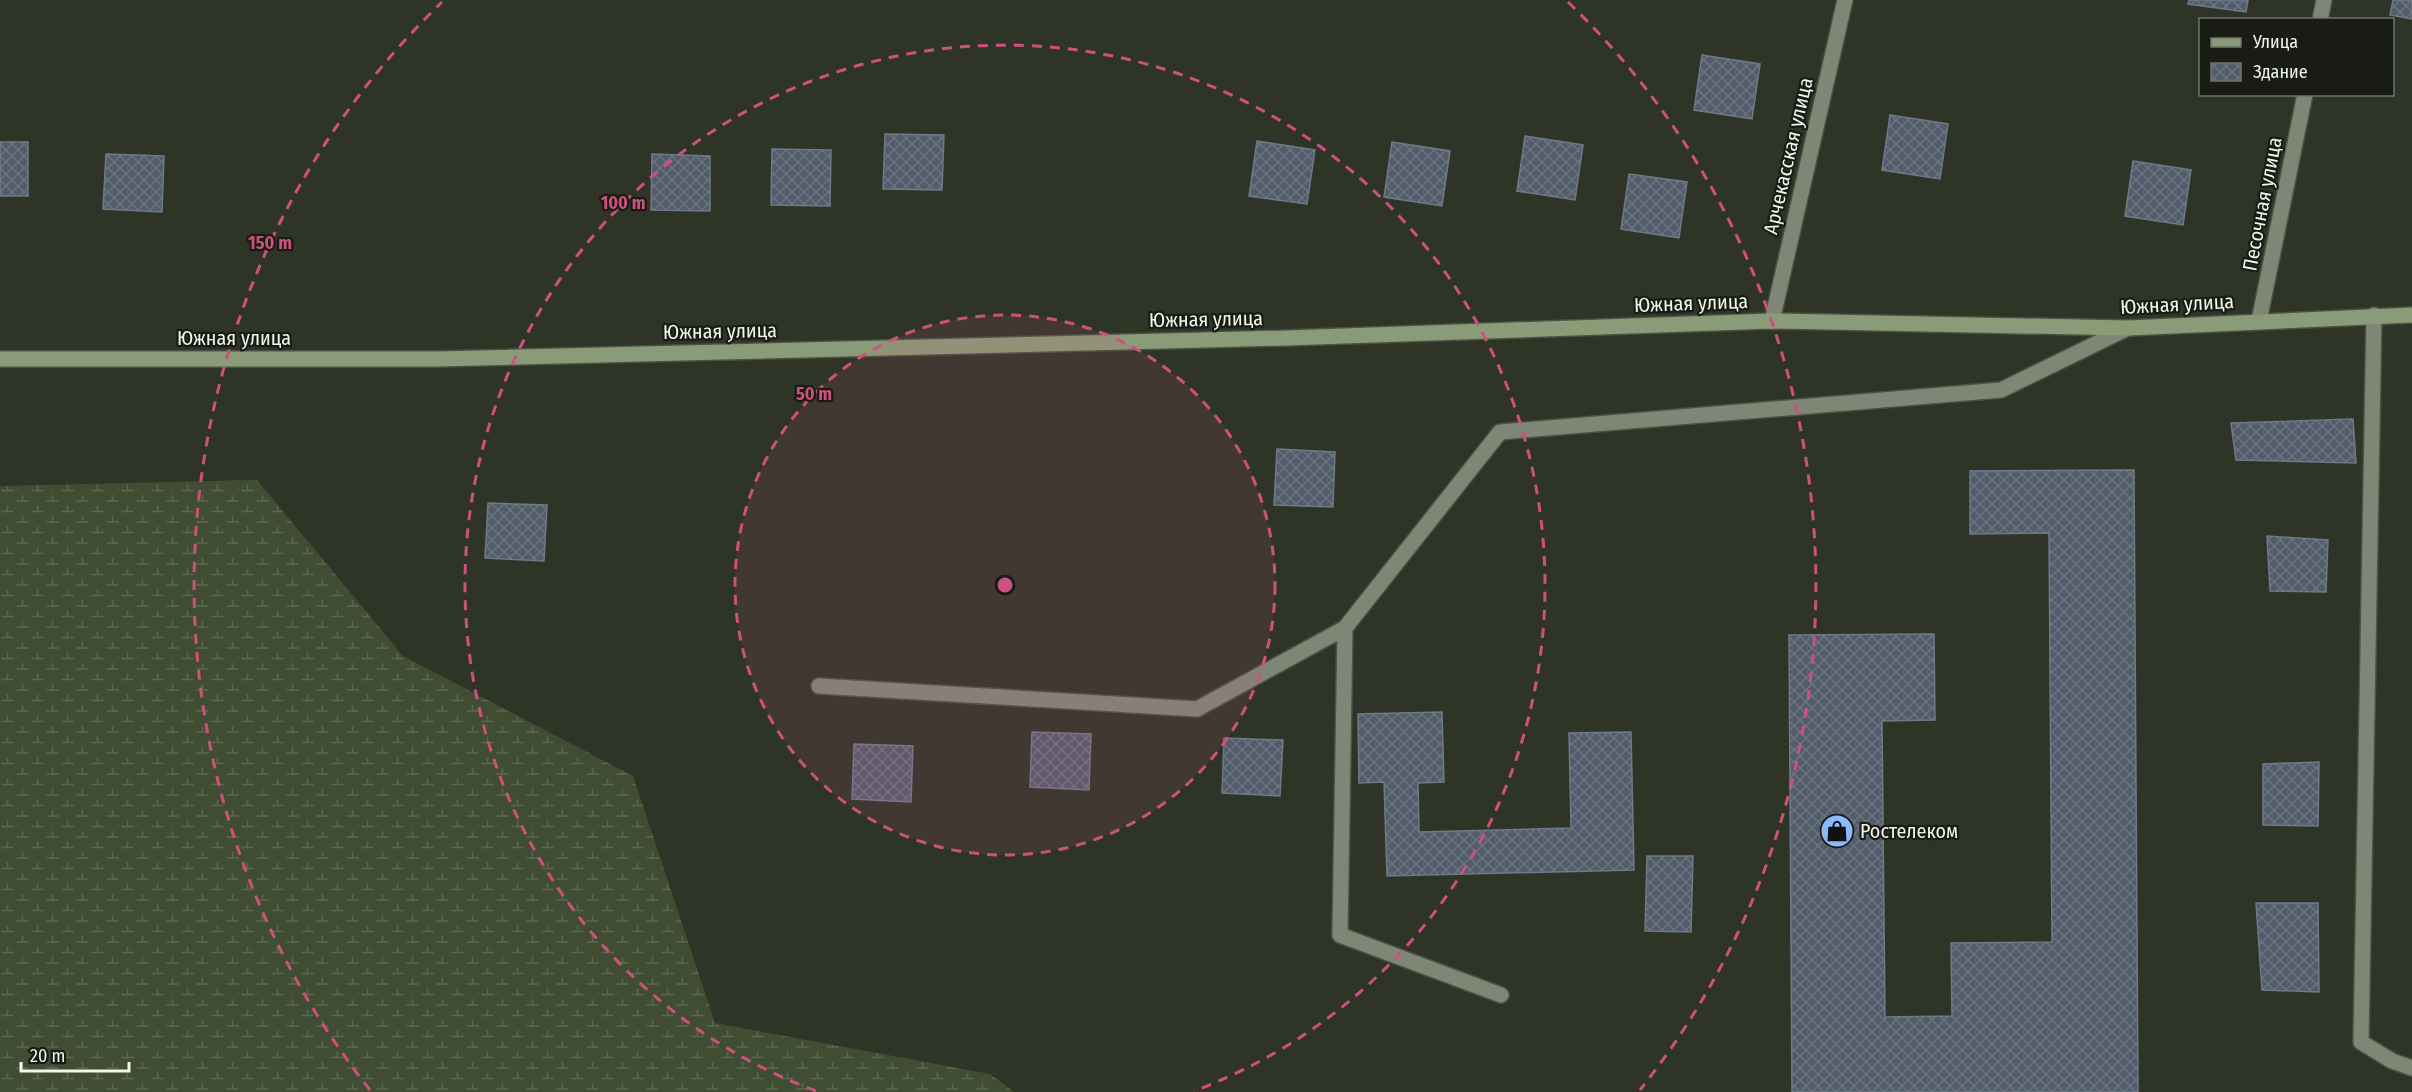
<svg xmlns="http://www.w3.org/2000/svg" width="2412" height="1092" font-family="'Fira Sans Condensed',sans-serif">
<style>
.wetland{fill:url(#wetland-marsh)}
.building{fill:url(#building-cross-hatch);stroke:#6f7a89;stroke-width:1.5}
.lines{fill:none;stroke-linecap:round;stroke-linejoin:round}
.lane-casing{stroke:#4b5145;stroke-width:18}
.street-casing{stroke:#4b5145;stroke-width:18}
.secondary-casing{stroke:#4b5145;stroke-width:18}
.lane{stroke:#7e8776;stroke-width:15}
.street{stroke:#7e8776;stroke-width:15}
.secondary{stroke:#899b77;stroke-width:15}
.ring{fill:none;stroke:#ce507f;stroke-width:3;stroke-dasharray:10 8}
.labels{text-anchor:middle;dominant-baseline:central;stroke-width:4.5;stroke-linejoin:round;paint-order:stroke}
.street-label{font-size:20px;fill:#f1f6ec;stroke:#181c15}
.poi-label{font-size:20px;fill:#f1f6ec;stroke:#181c15;text-anchor:start}
.centre{fill:#ce507f;stroke:#181c15;stroke-width:3}
.ring-label{font-size:18px;text-anchor:middle;font-weight:bold;fill:#ce507f;stroke:#181c15;stroke-width:4.5;stroke-linejoin:round;paint-order:stroke}
</style>
<defs>
<pattern id="wetland-marsh" width="20" height="14" patternUnits="userSpaceOnUse" patternTransform="scale(1.5)"><rect width="20" height="14" fill="#404d33"/><path d="M1 5h8M5 5V1M11 12h8M15 12V8" fill="none" stroke="#5c6751"/></pattern>
<pattern id="building-cross-hatch" width="8" height="8" patternUnits="userSpaceOnUse" patternTransform="scale(1.5)"><rect width="8" height="8" fill="#525c6a"/><path d="M0 0l8 8M0 8l8-8" fill="none" stroke="#6b747f"/></pattern>
</defs>
<rect width="100%" height="100%" fill="#2e3527"/>
<path class="wetland" d="M257 480 403 656 633 776 715 1023 990 1074 1014 1092H0V486Z"/>
<path class="building" d="M2189 0H2248L2246 12 2188 4Z
M2393 0H2412V19L2390 15Z
M1702 55 1760 64 1752 119 1694 110Z
M1890 115 1948 124 1940 179 1882 170Z
M885 134 944 135 942 190 883 189Z
M1525 136 1583 145 1575 200 1517 191Z
M1257 141 1315 150 1307 204 1249 196Z
M0 142H28V196H0Z
M1392 142 1450 151 1442 206 1384 197Z
M772 149 831 150 830 206 771 205Z
M106 154 164 156 162 212 103 209Z
M652 154 710 156V211L651 210Z
M2133 161 2191 170 2183 225 2125 216Z
M1629 174 1687 182 1679 238 1621 229Z
M2353 419 2356 463 2236 460 2231 423Z
M1277 449 1335 452 1333 507 1274 505Z
M2134 470 2138 1092H1792L1789 635 1934 634 1935 720 1882 721 1885 1017 1952 1016 1951 943 2052 942 2049 533 1970 534V471Z
M488 503 547 505 544 561 485 558Z
M2267 536 2328 540 2326 592 2270 591Z
M1442 712 1444 782 1418 783 1419 832 1571 828 1569 733 1631 732 1634 870 1387 876 1384 782 1359 783 1358 714Z
M1032 732 1091 734 1089 790 1030 787Z
M1224 738 1283 740 1280 796 1222 793Z
M854 744 913 746 911 802 852 799Z
M2319 762 2318 826 2263 825V764Z
M1647 856H1693L1691 932 1645 931Z
M2256 903H2318L2319 992 2262 990Z"/>
<g class="lines">
<defs>
<path id="lane" d="M2374 315 2361 1042 2392 1061 2412 1068"/>
<path id="street" d="M2320 20 2324 0
M1772 321 1845 0
M2259 321 2305 94
M1345 628 1340 935 1501 995
M819 686 1197 709 1345 628 1500 432 2001 390 2128 328"/>
<path id="secondary" d="M0 359H437L1287 338 1772 321 2128 328 2412 315"/>
</defs>
<use href="#lane" class="lane-casing"/>
<use href="#street" class="street-casing"/>
<use href="#secondary" class="secondary-casing"/>
<use href="#lane" class="lane"/>
<use href="#street" class="street"/>
<use href="#secondary" class="secondary"/>
</g>
<circle cx="1005" cy="585" r="270" fill="#ce507f" fill-opacity=".12"/>
<g class="ring">
<circle cx="1005" cy="585" r="270"/>
<path d="M816 1091A540 540 0 1 1 1194 1091"/>
<path d="M370 1090A811 811 0 0 1 442 2M1568 2A811 811 0 0 1 1640 1090"/>
</g>
<defs>
<symbol id="shop-disc" viewBox="-11 -11 22 22"><circle r="9.5" fill="#89bafc" stroke="#181c15"/><path d="M-5-2.5h2.3a2.7 3.5 0 0 1 5.4 0H5L5.5 6h-11ZM-1.5-2.5h3a1.5 2.3 0 0 0-3 0Z" fill="#111"/></symbol>
</defs>
<g fill-rule="evenodd">
<use href="#shop-disc" x="1818" y="812" width="38" height="38"/>
</g>
<g class="labels">
<g class="street-label">
<text transform="translate(1788 156) rotate(-77)">Арчекасская улица</text>
<text transform="translate(2262 204) rotate(-79)">Песочная улица</text>
<text transform="translate(1691 303) rotate(-2)">Южная улица</text>
<text transform="translate(2177 304) rotate(-3)">Южная улица</text>
<text transform="translate(1206 319) rotate(-1)">Южная улица</text>
<text transform="translate(720 331) rotate(-1)">Южная улица</text>
<text x="234" y="338">Южная улица</text>
</g>
<g class="poi-label">
<text x="1860" y="831">Ростелеком</text>
</g>
</g>
<circle cx="1005" cy="585" r="9" class="centre"/>
<g class="ring-label">
<text x="623" y="209">100 m</text>
<text x="270" y="249">150 m</text>
<text x="814" y="400">50 m</text>
</g>
<rect x="2199" y="18" width="195" height="78" fill="#181c15" stroke="#6f736b" stroke-width="1.5"/>
<rect x="2211" y="38" width="30" height="9" fill="#899b77" stroke="#6f736b" stroke-width="1.5"/>
<text x="2253" y="48" font-size="18" fill="#f1f6ec">Улица</text>
<rect x="2211" y="63" width="30" height="18" fill="url(#building-cross-hatch)" stroke="#6f736b" stroke-width="1.5"/>
<text x="2253" y="78" font-size="18" fill="#f1f6ec">Здание</text>
<path d="M21 1062v9h108v-9" fill="none" stroke="#f1f6ec" stroke-width="3"/>
<text x="30" y="1062" font-size="18" fill="#f1f6ec" stroke="#181c15" stroke-width="4.5" paint-order="stroke">20 m</text>
</svg>
